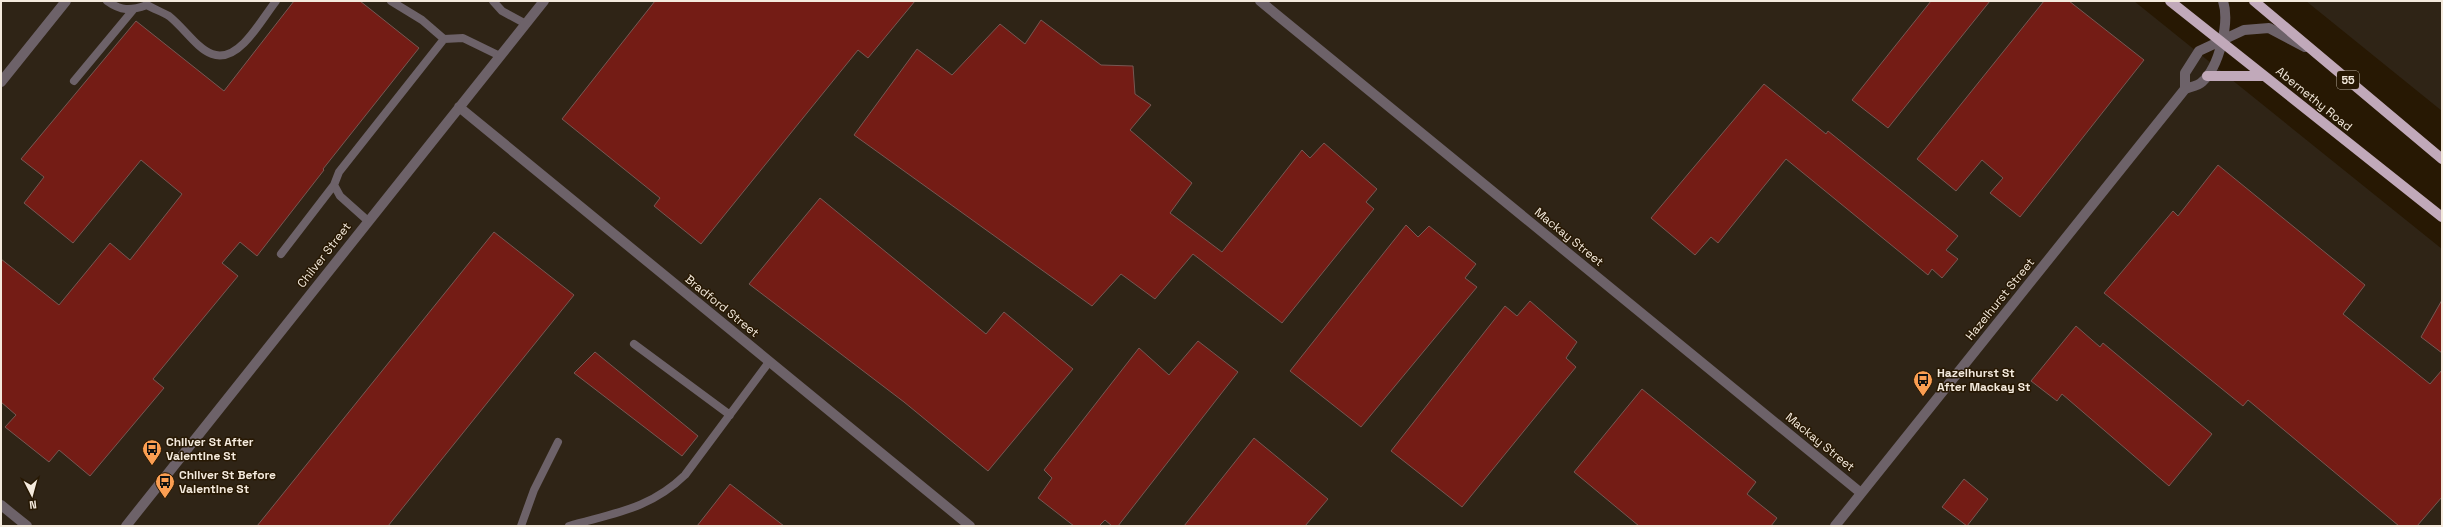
<svg xmlns="http://www.w3.org/2000/svg" width="2443" height="527" font-family="'Space Grotesk',sans-serif">
<style>
.industrial{fill:#2f2416}
.building{fill:#741c15;stroke:#765853}
.lines{fill:none;stroke-linecap:round;stroke-linejoin:round}
.service{stroke:#6d6269;stroke-width:8}
.minor{stroke:#6d6269;stroke-width:10}
.primary{stroke:#c1a9ba;stroke-width:10}
.labels{text-anchor:middle;dominant-baseline:central;stroke-width:3;stroke-linejoin:round;paint-order:stroke}
.shield{fill:#271803;stroke:#b6ab9c;stroke-width:1}
.shield-label{font-size:11px;font-weight:bold;fill:#f4eadd}
.street-label{font-size:12px;fill:#f4eadd;stroke:#271803}
.poi-label{font-size:12px;font-weight:bold;fill:#f4eadd;stroke:#271803;text-anchor:start}
</style>
<rect width="100%" height="100%" fill="#271803"/>
<path class="industrial" d="M1 1H2134L2442 249V526H1Z
M2306 1H2442V111Z"/>
<path class="building" d="M294 1H360L419 48 323 169 324 170 257 256 240 242 222 263 238 276 153 379 164 388 90 476 59 450 49 462 5 427 16 415 1 402V259L59 305 110 243 130 260 182 194 141 160 73 243 24 203 44 177 21 159 136 21 224 91Z
M655 1H915L868 58 858 50 701 244 654 206 660 198 562 119Z
M1931 1H1990L1888 128 1852 100Z
M2044 1H2069L2144 60 2020 217 1990 193 2003 178 1982 160 1956 191 1917 159Z
M1041 20 1101 65 1133 66 1135 94 1151 105 1130 130 1192 183 1170 213 1222 252 1302 150 1310 158 1324 143 1377 189 1366 202 1374 209 1282 323 1193 254 1155 299 1121 274 1092 306 854 135 917 49 952 75 1000 24 1025 44Z
M1764 84 1826 134 1828 131 1958 236 1946 250 1958 259 1942 278 1932 269 1928 275 1786 159 1718 243 1711 237 1695 255 1651 218Z
M2218 165 2365 285 2343 314 2430 384 2442 370V497L2417 526H2399L2248 400 2243 406 2104 293 2173 211 2178 216Z
M820 198 986 334 1004 312 1073 369 988 471 904 402 749 284Z
M1406 225 1418 237 1429 226 1476 264 1465 278 1477 287 1361 427 1290 371Z
M494 232 574 295 388 526H257Z
M2442 300V353L2421 337Z
M1530 301 1577 342 1566 358 1576 367 1462 507 1391 451 1505 306 1517 316Z
M2076 326 2100 347 2103 343 2212 434 2169 486 2062 394 2057 401 2031 381Z
M1198 341 1238 372 1118 526H1112L1105 520 1099 526H1074L1038 498 1052 478 1044 470 1139 348 1169 375Z
M595 352 698 436 682 456 574 373Z
M1642 389 1756 482 1747 494 1777 518 1771 526H1639L1574 472Z
M1254 438 1328 499 1305 526H1184Z
M1964 479 1988 499 1967 526 1942 507Z
M730 484 784 526H697Z"/>
<g class="lines">
<path class="service" d="M107 1C121 11 130 11 147 5 154 9 162 12 169 16 194 36 211 76 244 43 256 31 266 14 276 1
M391 1 422 20 444 39 463 38 500 56
M493 1 502 11 526 24
M74 81 133 10
M334 185 340 196 368 221
M281 254 334 185 339 172 444 39
M634 344 730 415
M521 526 534 490 558 442
M569 526C614 513 650 509 685 475L769 362"/>
<path class="minor" d="M1260 1 1861 493
M1 82 66 1
M2185 89V73L2199 51 2244 30 2269 28 2305 47
M459 107 970 526
M1 505 27 526
M126 526 544 1
M1835 526 2185 89C2190 87 2198 86 2202 82 2219 67 2230 23 2223 1"/>
<path class="primary" d="M2170 1 2442 217
M2254 1 2442 159
M2207 76H2264"/>
</g>
<defs>
<symbol id="bus-pin" viewBox="-11 -11 22 30"><path d="M0 17L-7.5 6A9.5 9.5 0 1 1 7.5 6Z" fill="#fb9e52" stroke="#271803"/><path d="M-5-6H5V4H4V6H2V4H-2V6H-4V4H-5ZM-3.5-4V0h7V-4ZM-3.5 1.2v1.5H-2V1.2ZM2 1.2v1.5H3.5V1.2Z" fill="#111"/></symbol>
</defs>
<g fill-rule="evenodd">
<use href="#bus-pin" x="1912" y="369" width="22" height="30"/>
<use href="#bus-pin" x="141" y="438" width="22" height="30"/>
<use href="#bus-pin" x="154" y="471" width="22" height="30"/>
</g>
<g class="labels">
<rect class="shield" x="2337" y="71" width="22" height="18" rx="3"/>
<g class="shield-label">
<text x="2348" y="80">55</text>
</g>
<g class="street-label">
<text transform="translate(2314 99) rotate(39)">Abernethy Road</text>
<text transform="translate(1569 237) rotate(39)">Mackay Street</text>
<text transform="translate(324 255) rotate(-52)">Chilver Street</text>
<text transform="translate(2000 299) rotate(-51)">Hazelhurst Street</text>
<text transform="translate(722 306) rotate(39)">Bradford Street</text>
<text transform="translate(1820 442) rotate(39)">Mackay Street</text>
</g>
<g class="poi-label">
<text x="1937" y="373">Hazelhurst St<tspan x="1937" dy="14">After Mackay St</tspan></text>
<text x="166" y="442">Chilver St After<tspan x="166" dy="14">Valentine St</tspan></text>
<text x="179" y="475">Chilver St Before<tspan x="179" dy="14">Valentine St</tspan></text>
</g>
</g>
<rect width="2443" height="527" fill="none" stroke="#f4eadd" stroke-width="4"/>
<g transform="translate(32 495) rotate(174)" stroke="#271803" stroke-width="3" paint-order="stroke">
<path d="M0-3L7 15L0 10L-7 15Z" fill="#f4eadd"/>
<text y="-6" font-size="11" font-weight="bold" text-anchor="middle" fill="#f4eadd">N</text>
</g>
</svg>
